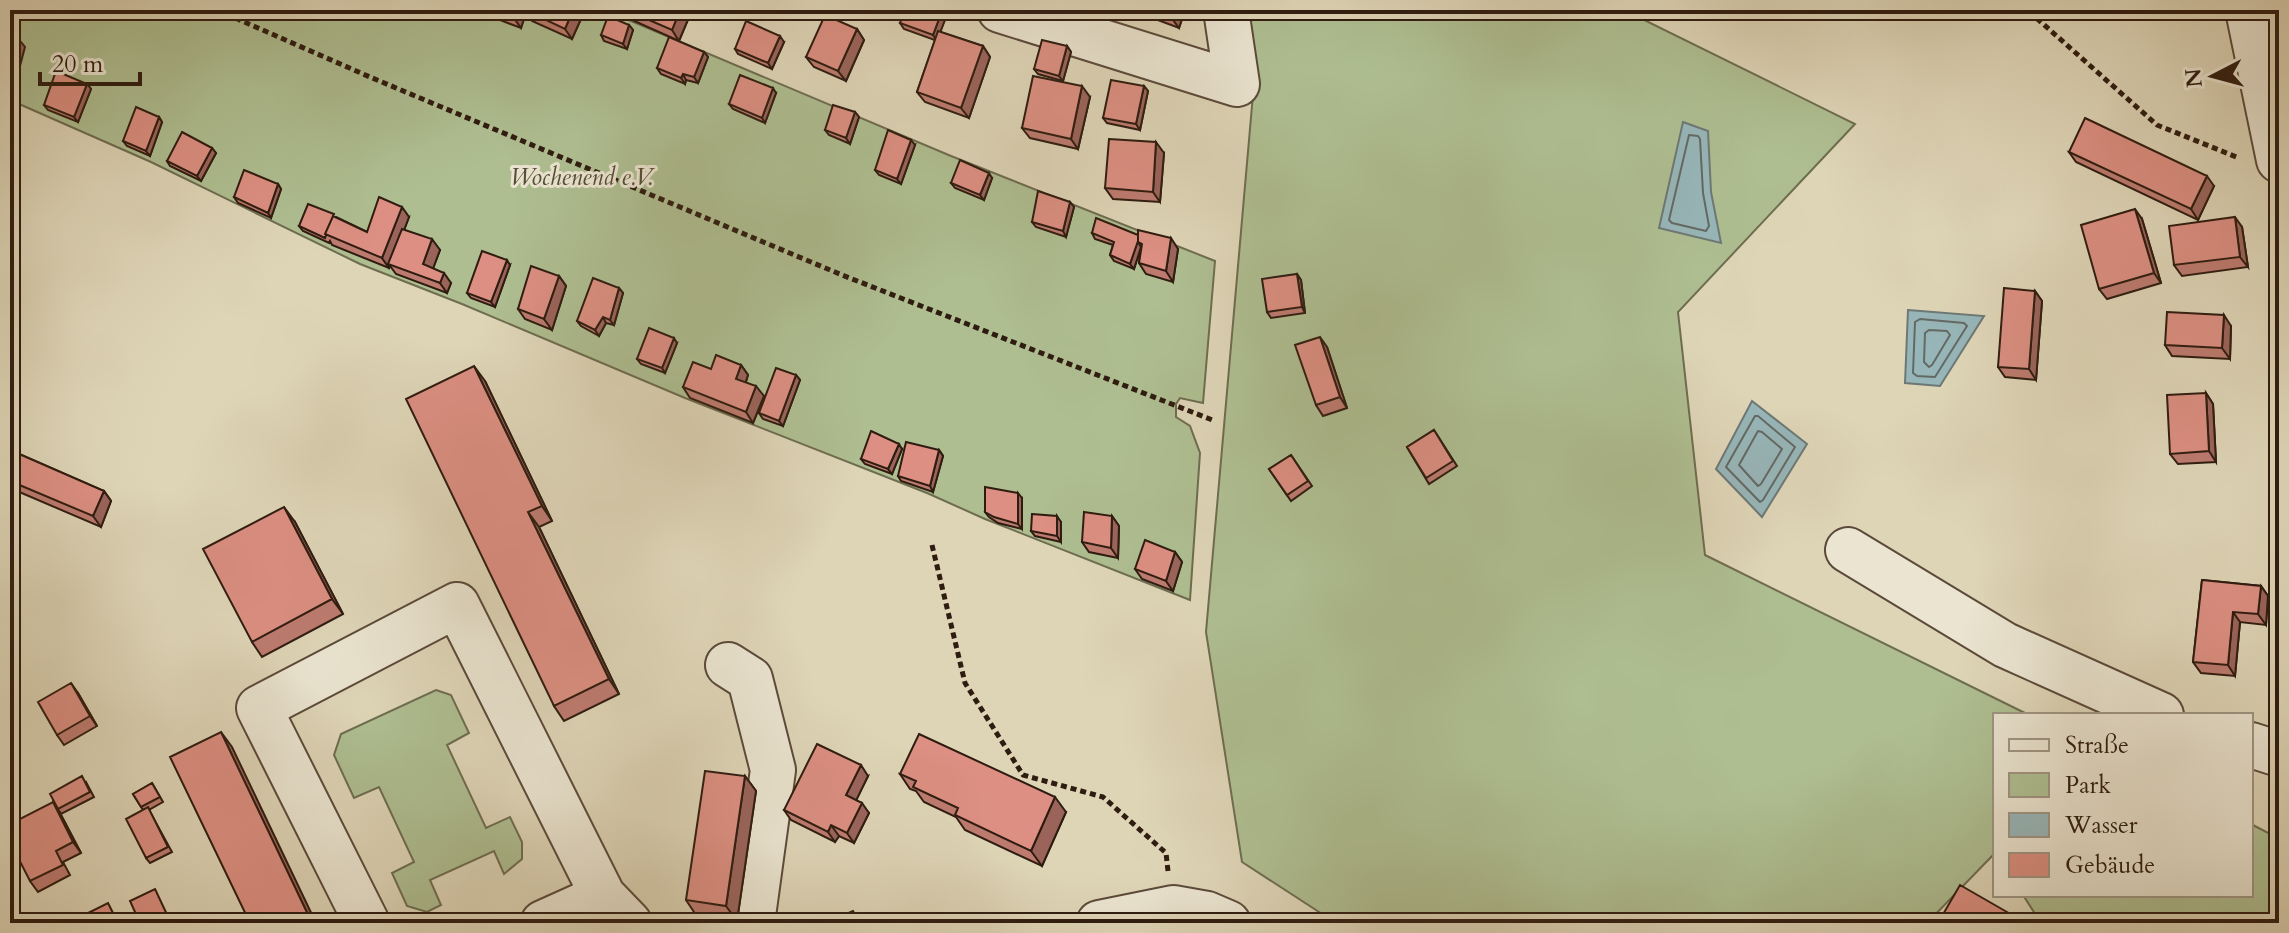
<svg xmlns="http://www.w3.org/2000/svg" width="2289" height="933" font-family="Cardo,serif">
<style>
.green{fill:#aebe91;stroke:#6e6d50;stroke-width:2}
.water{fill:#97b6b9;stroke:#6d7875;stroke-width:2}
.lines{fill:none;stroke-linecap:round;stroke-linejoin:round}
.shore{stroke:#636964;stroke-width:2}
.minor-casing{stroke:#5b4a3a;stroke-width:48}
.path{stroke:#2f1c10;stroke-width:5;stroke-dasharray:6 4;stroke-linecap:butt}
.minor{stroke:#eae4d0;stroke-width:44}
.wall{fill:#bd7b70;stroke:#2f1c10;stroke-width:2}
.shaded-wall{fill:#9a645b;stroke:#2f1c10;stroke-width:2}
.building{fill:#dc8f82;stroke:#2f1c10;stroke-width:2}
.labels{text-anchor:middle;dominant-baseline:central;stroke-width:6;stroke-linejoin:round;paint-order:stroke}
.park-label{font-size:24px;font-style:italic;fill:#554d37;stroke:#eae4d0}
</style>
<rect width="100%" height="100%" fill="#ded5b7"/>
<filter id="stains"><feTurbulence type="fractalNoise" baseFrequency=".0025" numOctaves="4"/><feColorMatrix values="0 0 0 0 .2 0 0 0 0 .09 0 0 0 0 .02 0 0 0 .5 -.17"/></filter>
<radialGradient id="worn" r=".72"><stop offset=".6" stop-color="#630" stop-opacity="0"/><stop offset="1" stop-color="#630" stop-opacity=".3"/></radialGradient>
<path class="green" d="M10 10H605L951 156 1215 261 1203 403 1180 398 1176 404V417L1190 426 1200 453 1190 600 985 519 927 493 685 398 462 304 360 264 151 162 10 100Z
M1248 10H1624L1855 124 1678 312 1705 555 2029 715H1995V853L1927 923H1336L1242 862 1206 632 1256 60Z
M436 690 451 695 469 733 447 745 486 828 510 817 522 842V859L504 874 494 851 430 880 441 905 427 912 407 906 392 873 414 862 379 787 354 798 334 755 341 734Z
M2251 824 2278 838 2274 923H2041L2023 895H2251Z"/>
<path class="water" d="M1683 122 1708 131 1711 192 1721 243 1659 228Z
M1908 310 1984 316 1940 386 1905 383Z
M1752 401 1807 444 1762 517 1716 469Z"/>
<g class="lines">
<path class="shore" d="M1689 135 1698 136 1700 139 1703 193 1709 226 1706 231 1672 223 1669 220Z
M1920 319 1964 323 1967 326 1935 377 1917 376 1913 373 1915 322Z
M1929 330 1947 331 1950 335 1932 365 1929 367 1924 362 1925 333Z
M1755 416H1758L1795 447 1763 500 1760 502 1726 467Z
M1758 431 1762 432 1782 449 1761 484 1758 486 1739 465Z"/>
<defs>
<path id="minor" d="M1000 10 1237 84 1226 10
M2248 10 2279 160
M1848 550 2005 645 2161 715
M728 665 750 679 773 770 752 923
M2251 745 2279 754
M367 923 259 708 457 605 603 896 629 923
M543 923 603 896
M1099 923 1173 908 1207 914 1228 923"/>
</defs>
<use href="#minor" class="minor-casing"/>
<path class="path" d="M217 10 370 77 842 275 1215 421
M2033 10V15L2157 125 2239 158
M932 545 965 683 1023 775 1103 797 1166 853 1168 871"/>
<use href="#minor" class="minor"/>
</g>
<path class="wall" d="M487 10H585L572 39 532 21 526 12 521 28 492 17Z
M625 10H692L679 41 632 20Z
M1042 10H1055L1053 15Z
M1131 10H1185L1179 28Z
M942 11 946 17 940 32 983 46 990 57 969 118 925 102 917 92 935 40 904 29 900 23Z
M629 25 633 30 627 49 604 41 601 35Z
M857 29 864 40 846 81 814 67 806 57Z
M784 42 772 69 738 54 735 49Z
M1067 46 1071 52 1063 81 1038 74 1034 69Z
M704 52 708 57 698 83 686 80 685 84 661 74 657 68Z
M87 84 91 89 78 122 48 110 44 105Z
M1144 86 1148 91 1140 130 1107 123 1103 118Z
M776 93 765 123 733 109 729 104Z
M1090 97 1078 149 1030 138 1022 128Z
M855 112 859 117 850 144 829 135 825 130Z
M159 117 162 122 150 156 127 146 123 141Z
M915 145 901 184 879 175 875 170Z
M212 148 216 153 201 181 170 166 167 161Z
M2069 152 2214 186 2198 220 2076 162Z
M1164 153 1160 202 1113 199 1105 188Z
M992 178 984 200 955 188 951 183Z
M278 184 281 189 271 218 238 203 234 197Z
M1070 202 1074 207 1066 237 1036 227 1032 222Z
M336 217 367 232 409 217 404 230 440 250 433 268 451 283 447 293 396 274 390 266 389 268 332 245 330 241 329 243 303 231 299 226Z
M2142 219 2161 283 2107 299 2099 289Z
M2242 227 2248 267 2182 276 2174 265Z
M1092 233 1138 235 1178 249 1173 282 1146 274 1139 263 1141 247 1134 269 1114 261 1110 255 1113 245 1095 239Z
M510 265 495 307 471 298 467 293Z
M1297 274 1301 280 1305 313 1271 318 1267 312Z
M559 276 566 286 552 330 525 319 518 309Z
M619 288 623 293 614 325 606 323 599 336 581 326 577 321Z
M2035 291 2042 301 2036 380 2005 377 1998 367Z
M2231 326 2230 359 2172 356 2165 345Z
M677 343 665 373 641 364 637 359Z
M1327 347 1347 408 1323 416 1316 405Z
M741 365 748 375 746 382 764 396 753 423 690 398 683 387 711 369Z
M796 375 800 380 783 426 763 419 759 413Z
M485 381 552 521 539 527 619 694 564 721 554 706Z
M2206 393 2213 404 2216 462 2178 464 2170 454Z
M1434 430 1457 466 1429 484 1407 447Z
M902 449 892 474 865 464 861 459Z
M10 450 104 491 111 501 101 527 10 488Z
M939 450 943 456 933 492 901 481 898 476Z
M1291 455 1312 486 1291 501 1269 469Z
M1022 498V529L998 523 989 517 985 512Z
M1112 516 1119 526 1118 558 1089 552 1082 542Z
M295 522 343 614 262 657 252 642Z
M1061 522V542L1035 536 1031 531Z
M1175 552 1182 562 1173 591 1142 579 1135 569Z
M2202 580 2261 586 2268 596 2266 625 2240 622 2235 676 2201 673 2193 662Z
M78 693 97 726 64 745 57 735Z
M900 774 1066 812 1042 866 965 830 956 817 924 802 916 791 910 789Z
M745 776 756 791 737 921 696 915 686 900Z
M868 776 856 800 869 813 854 843 839 836 835 842 791 820 784 810Z
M86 782 94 797 61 814 58 809Z
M152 783 163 802 149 810 172 852 150 863 146 858 143 810 133 794Z
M53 802 60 813 81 853 63 862 70 875 38 892 30 881Z"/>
<path class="shaded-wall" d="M516 10H527L521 28 514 18Z
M573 10H585L572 39 565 29Z
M680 10H692L679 41 672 30Z
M1174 10H1185L1179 28 1171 17Z
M942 11 946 17 937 41 933 35Z
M629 25 633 30 627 49 623 44Z
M857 29 864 40 846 81 838 71Z
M780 36 784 42 772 69 768 63Z
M17 37 25 47 13 92 10 89V64Z
M983 46 990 57 969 118 961 108Z
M1067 46 1071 52 1063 81 1059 76Z
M704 52 708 57 698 83 694 77Z
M683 74 686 80 685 84 681 78Z
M87 84 91 89 78 122 74 117Z
M1082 86 1090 97 1078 149 1071 139Z
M1144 86 1148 91 1140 130 1136 124Z
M773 88 776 93 765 123 762 118Z
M855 112 859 117 850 144 846 138Z
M159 117 162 122 150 156 146 151Z
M911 140 915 145 901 184 897 179Z
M1156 142 1164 153 1160 202 1153 192Z
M212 148 216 153 201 181 197 176Z
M989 173 992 178 984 200 980 195Z
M2207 176 2214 186 2198 220 2191 209Z
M278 184 281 189 271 218 268 213Z
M1070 202 1074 207 1066 237 1063 231Z
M402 207 409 217 391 265 388 264 390 266 389 268 382 258Z
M2135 209 2142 219 2161 283 2154 273Z
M2235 217 2242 227 2248 267 2240 257Z
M1139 236 1138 242 1141 247 1134 269 1130 264Z
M1171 238 1178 249 1173 282 1166 271Z
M432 239 440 250 431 274 423 264Z
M507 260 510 265 495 307 491 302Z
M444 273 451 283 447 293 440 283Z
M1297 274 1301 280 1305 313 1302 307Z
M559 276 566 286 552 330 544 319Z
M619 288 623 293 614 325 610 320Z
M2035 291 2042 301 2036 380 2029 369Z
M2224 315 2231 326 2230 359 2222 348Z
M603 317 606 323 599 336 595 330Z
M1320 337 1327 347 1347 408 1340 397Z
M674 338 677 343 665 373 662 368Z
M741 365 748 375 743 390 736 379Z
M474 366 485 381 552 521 542 506Z
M796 375 800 380 783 426 779 421Z
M756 386 764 396 753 423 746 412Z
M2206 393 2213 404 2216 462 2209 451Z
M10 404 18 414 10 428Z
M899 444 902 449 892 474 888 469Z
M939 450 943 456 933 492 930 486Z
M104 491 111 501 101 527 93 516Z
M1018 493 1022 498V529L1018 524Z
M284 507 295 522 343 614 332 599Z
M528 512 539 527 619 694 609 679Z
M1057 516 1061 522V542L1057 536Z
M1112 516 1119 526 1118 558 1111 548Z
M1175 552 1182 562 1173 591 1166 581Z
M2261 586 2268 596 2266 625 2258 614Z
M2233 612 2240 622 2235 676 2228 665Z
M71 683 78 693 97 726 90 716Z
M221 732 232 747 316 923H312Z
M861 765 868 776 854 805 846 795Z
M745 776 756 791 737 921 726 906Z
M1055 797 1066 812 1042 866 1031 851Z
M53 802 60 813 81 853 73 842Z
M862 803 869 813 854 843 847 833Z
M831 825 839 836 835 842 828 832Z"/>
<path class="building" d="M494 10H516L514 18Z
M525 10H573L565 29Z
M626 10H680L672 30Z
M905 10H938L942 11 933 35 900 23Z
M1152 10H1174L1171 17Z
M825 15 857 29 838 71 806 57Z
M608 16 629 25 623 44 601 35Z
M746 21 780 36 768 63 735 49Z
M938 31 983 46 961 108 917 92Z
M10 35 17 37 10 64Z
M669 37 704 52 694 77 683 74 681 78 657 68Z
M1042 40 1067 46 1059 76 1034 69Z
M56 71 87 84 74 117 44 105Z
M740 75 773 88 762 118 729 104Z
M1033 76 1082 86 1071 139 1022 128Z
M1111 80 1144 86 1136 124 1103 118Z
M833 105 855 112 846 138 825 130Z
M136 107 159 117 146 151 123 141Z
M2085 118 2207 176 2191 209 2069 152Z
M888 130 911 140 897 179 875 170Z
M182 132 212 148 197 176 167 161Z
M1109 139 1156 142 1153 192 1105 188Z
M960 160 989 173 980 195 951 183Z
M244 170 278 184 268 213 234 197Z
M1038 191 1070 202 1063 231 1032 222Z
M379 197 402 207 382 258 325 234 333 216 367 232Z
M308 204 334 214 325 234 326 235 325 238 299 226Z
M2135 209 2154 273 2099 289 2081 225Z
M2235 217 2240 257 2174 265 2169 226Z
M1096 218 1138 235V241L1130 264 1110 255 1114 242 1092 233Z
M402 229 432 239 423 264 444 273 440 283 388 264Z
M1138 230 1171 238 1166 271 1139 263 1142 244 1138 242Z
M482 251 507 260 491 302 467 293Z
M531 266 559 276 544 319 518 309Z
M1297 274 1302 307 1267 312 1262 279Z
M593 278 619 288 610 320 603 317 595 330 577 321Z
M2004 288 2035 291 2029 369 1998 367Z
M2167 312 2224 315 2222 348 2165 345Z
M649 328 674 338 662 368 637 359Z
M1320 337 1340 397 1316 405 1295 345Z
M716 355 741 365 736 379 756 386 746 412 683 387 693 362 711 369Z
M474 366 542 506 528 512 609 679 554 706 406 399Z
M776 368 796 375 779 421 759 413Z
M2206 393 2209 451 2170 454 2167 395Z
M1434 430 1453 461 1426 478 1407 447Z
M871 431 899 444 888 469 861 459Z
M906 442 939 450 930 486 898 476Z
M10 450 104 491 93 516 10 481Z
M1291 455 1308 481 1287 495 1269 469Z
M985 487 1018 493V524L994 517 985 512Z
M284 507 332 599 252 642 203 549Z
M1084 512 1112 516 1111 548 1082 542Z
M1032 514 1057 516V536L1031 531Z
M1145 540 1175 552 1166 581 1135 569Z
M2202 580 2261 586 2258 614 2233 612 2228 665 2193 662Z
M71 683 90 716 57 735 38 702Z
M221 732 312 923H250L170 757Z
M919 734 1055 797 1031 851 955 815 958 808 913 787 916 781 900 774Z
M817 744 861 765 846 795 862 803 847 833 831 825 828 832 784 810Z
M705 771 745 776 726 906 686 900Z
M82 776 90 792 58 809 50 794Z
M152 783 160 797 141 807 133 794Z
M53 802 73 842 56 851 63 865 30 881 10 842V824Z
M148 807 168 847 146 858 126 819Z
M1960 885 2026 923H1938Z
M155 889 171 923H140L130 901Z
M108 903 118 923H68Z
M853 911 859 923H825Z"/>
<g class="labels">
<g class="park-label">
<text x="581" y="177">Wochenend e.V.</text>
</g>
</g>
<rect width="2289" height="933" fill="none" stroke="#ded5b7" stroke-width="40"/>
<rect x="12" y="12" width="2265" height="909" fill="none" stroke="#2f1c10" stroke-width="4"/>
<rect x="20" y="20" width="2249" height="893" fill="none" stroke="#2f1c10" stroke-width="2"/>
<rect x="1993" y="713" width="260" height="184" fill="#eae4d0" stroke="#9f9483" stroke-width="2"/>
<rect x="2009" y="739" width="40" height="12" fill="#eae4d0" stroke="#9f9483" stroke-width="2"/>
<text x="2065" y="753" font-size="24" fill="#2f1c10">Straße</text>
<rect x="2009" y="773" width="40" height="24" fill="#aebe91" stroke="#9f9483" stroke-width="2"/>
<text x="2065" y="793" font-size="24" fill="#2f1c10">Park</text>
<rect x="2009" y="813" width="40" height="24" fill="#97b6b9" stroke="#9f9483" stroke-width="2"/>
<text x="2065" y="833" font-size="24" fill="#2f1c10">Wasser</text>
<rect x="2009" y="853" width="40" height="24" fill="#dc8f82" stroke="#9f9483" stroke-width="2"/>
<text x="2065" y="873" font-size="24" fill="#2f1c10">Gebäude</text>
<g transform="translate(2213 76) rotate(264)" stroke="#eae4d0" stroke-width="6" paint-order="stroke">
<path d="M0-6L14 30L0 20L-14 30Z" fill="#2f1c10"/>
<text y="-12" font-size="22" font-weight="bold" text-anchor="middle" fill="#2f1c10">N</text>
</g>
<path d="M40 72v12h100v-12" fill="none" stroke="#2f1c10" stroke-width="4"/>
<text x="52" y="72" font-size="24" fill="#2f1c10" stroke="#eae4d0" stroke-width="6" paint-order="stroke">20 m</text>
<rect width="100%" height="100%" filter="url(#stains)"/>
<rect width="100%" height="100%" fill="url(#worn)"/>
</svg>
